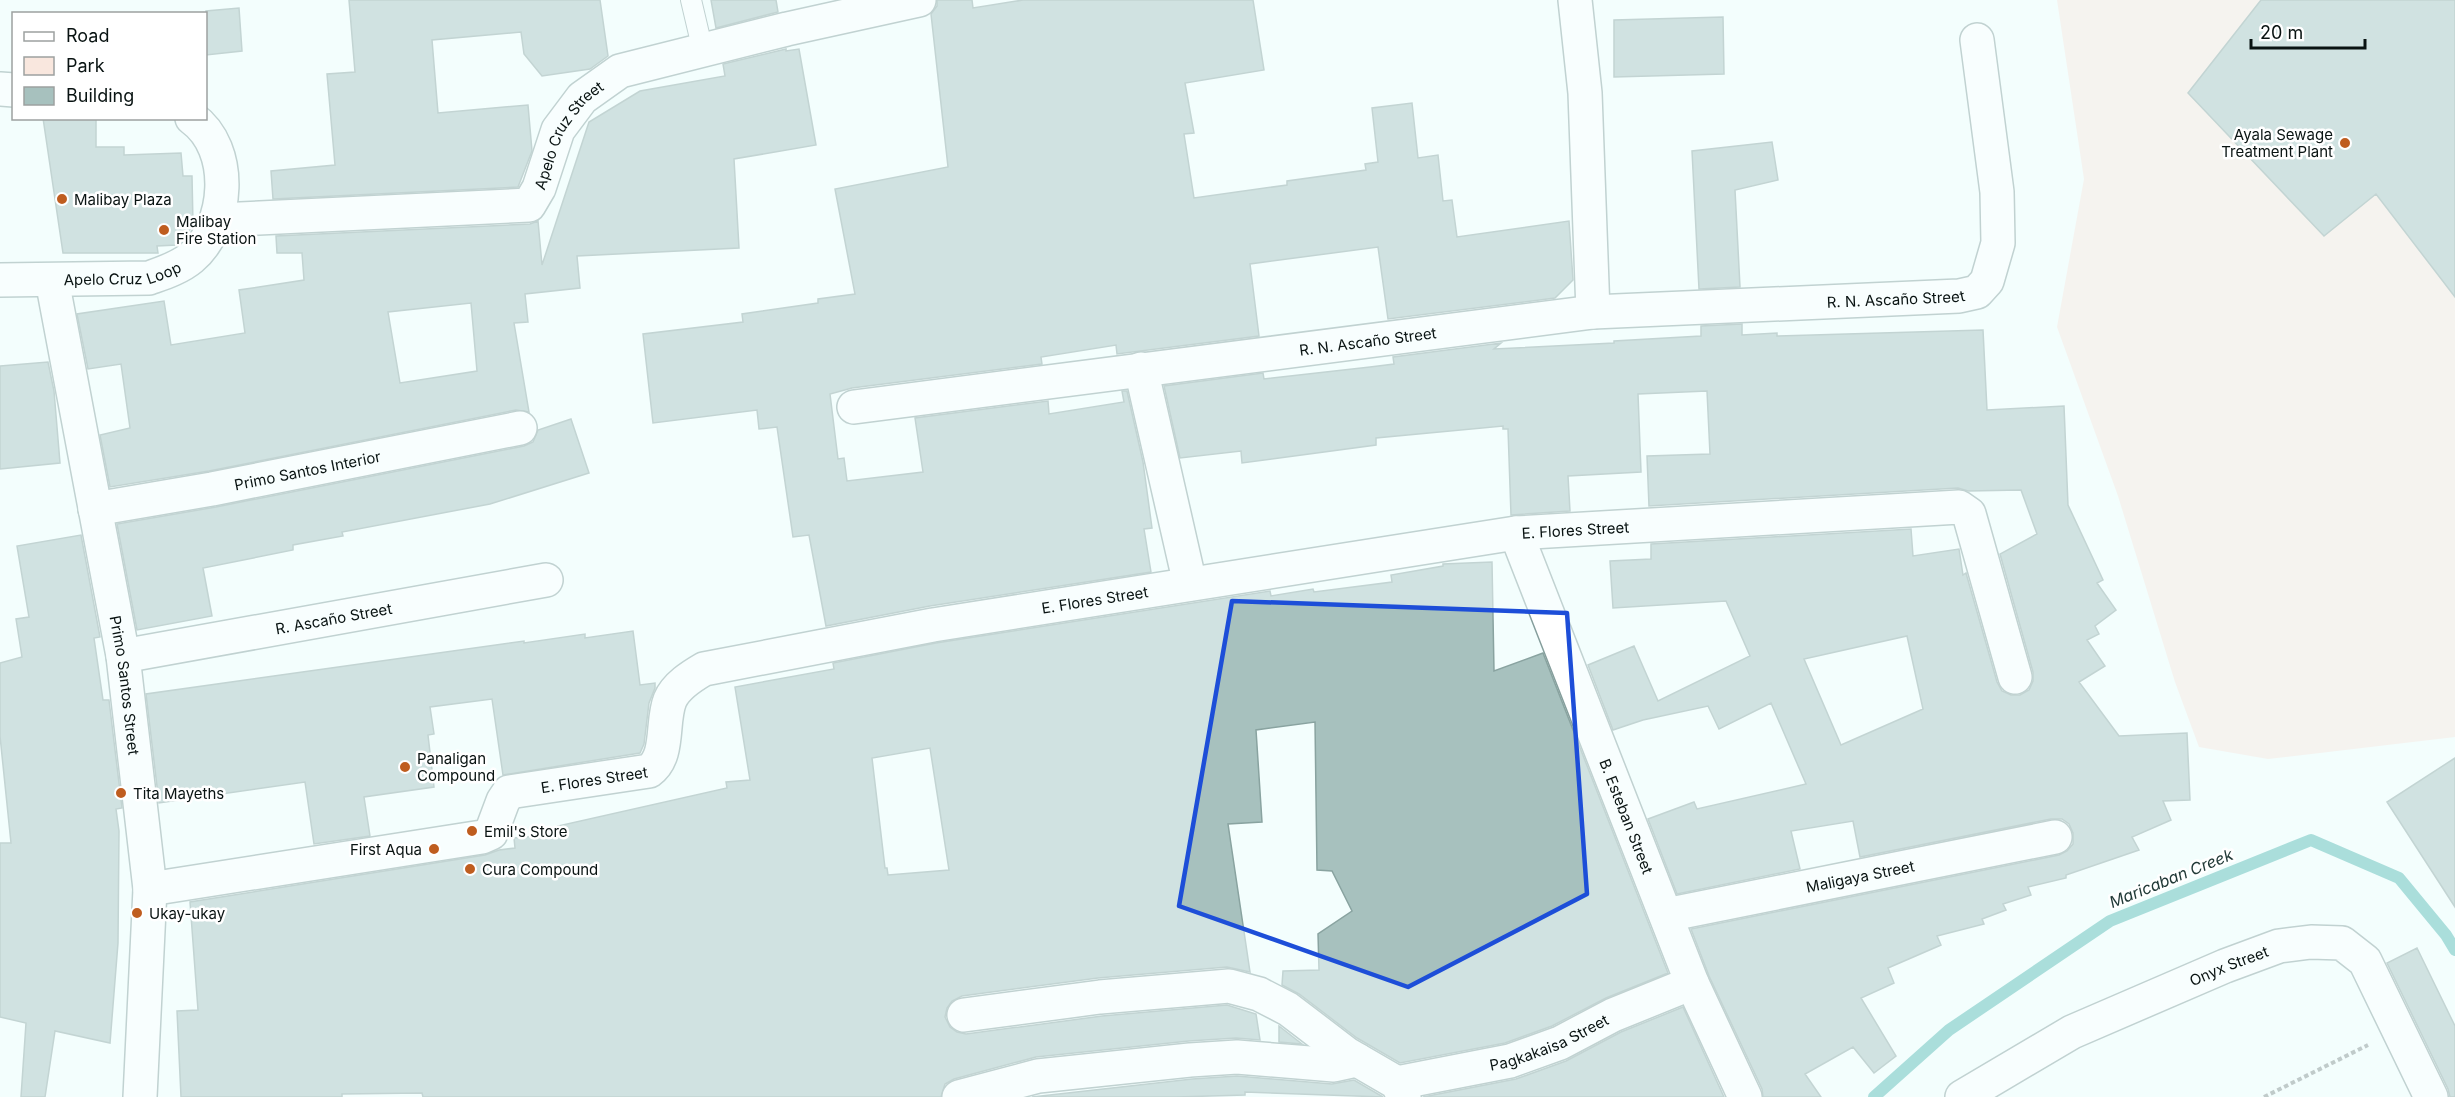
<svg xmlns="http://www.w3.org/2000/svg" width="2455" height="1097" font-family="Inter,sans-serif">
<style>
.green{fill:#f9e7de}
.lines{fill:none;stroke-linecap:round;stroke-linejoin:round}
.stream{stroke:#52b8b1;stroke-width:12}
.building{fill:#a7c1be;stroke:#89a3a0;stroke-width:1.5;fill-rule:evenodd}
.lane-casing{stroke:#859e9c;stroke-width:22}
.street-casing{stroke:#859e9c;stroke-width:36}
.path{stroke:#838e8d;stroke-width:4;stroke-dasharray:4.5 3;stroke-linecap:butt}
.lane{stroke:#fff;stroke-width:20}
.street{stroke:#fff;stroke-width:33}
.marked{fill:none;stroke:#1d4ed8;stroke-width:4.5;stroke-linejoin:round}
.poi-dot{fill:#bf5d1f;stroke:#fff;stroke-width:2}
.labels{text-anchor:middle;dominant-baseline:central;stroke-width:5;stroke-linejoin:round;paint-order:stroke}
.poi-label{font-size:15px;fill:#091312;stroke:#fff;text-anchor:start}
.street-label{font-size:15px;fill:#091312;stroke:#fff}
.water-label{font-size:16px;font-style:italic;fill:#213937;stroke:#fff}
</style>
<rect width="100%" height="100%" fill="#f3fefd"/>
<path class="green" d="M2057 0H2455V737L2268 759 2199 747 2175 682 2118 496 2057 327 2084 179Z"/>
<g class="lines">
<path class="stream" d="M1874 1097 1949 1030 2110 921 2311 840 2399 878 2446 935 2455 950"/>
</g>
<path class="building" d="M349 0H600L608 56 590 69 542 76 524 54 521 32 432 40 438 113 528 105 532 151 518 187 273 199 271 171 335 165 327 74 355 72Z
M711 0H776L778 12 716 28Z
M937 0H972L973 8 1023 0H1253L1264 70 1185 83 1194 133 1184 134 1194 198 1287 185V181L1366 170 1365 164 1378 162 1372 108 1412 103 1418 158 1438 155 1443 201 1452 200 1457 237 1569 221 1573 280 1555 298 1388 319 1378 247 1250 264 1259 336 1117 354 1116 345 1041 357 1042 364 852 388 830 394 838 459 844 458 847 481 923 472 915 418 1048 401 1049 414 1124 402 1122 391H1127L1143 462 1152 528 1144 529 1151 572 930 606 826 626 809 535 793 537 777 427 759 429 757 410 653 423 643 334 743 322 742 314 818 303V299L855 294 835 189 948 167 931 14 937 6Z
M2261 0H2455V297L2376 194 2324 236 2188 93Z
M239 8 242 51 206 55V11Z
M1723 17 1724 74 1614 77V20Z
M786 49V51L799 49 816 145 734 159 739 248 577 256 580 288 525 294 528 322 514 323 529 412 516 410 209 471 110 487 100 435 130 428 121 364 88 369 77 314 164 301 171 345 245 333 239 290 304 280 302 253H277L276 236 530 224 538 221 542 265 589 122 640 91 725 76 723 64ZM471 303 477 371 400 383 388 312Z
M43 118H96V147H124V155L181 153 183 176H192L193 224 188 233 177 245 157 246 158 253H63Z
M1772 142 1778 180 1735 190 1740 287 1699 289 1692 151Z
M1742 324V335L1777 333V336L1983 330 1987 410 2064 406 2068 505 2103 580 2097 583 2116 610 2095 626 2099 634 2087 640 2105 666 2079 682 2119 736 2187 733 2190 800 2163 801 2171 820 2132 837 2139 850 2066 875V878L2028 887 2031 895 2003 904 2006 910 1982 919 1984 924 1937 936 1941 945 1888 968 1894 983 1861 998 1896 1056 1874 1073 1853 1047 1805 1074 1821 1097H1763L1762 1089 1709 976 1691 929 2059 855 2067 851 2073 844V833L2069 824 2062 819H2051L1860 857 1853 821 1791 831 1800 869 1677 894 1648 819 1694 802 1697 809 1806 784 1771 703 1719 729 1708 706 1643 720 1613 730 1588 665 1634 646 1658 701 1750 656 1726 601 1613 608 1610 561 1651 559V544L1911 529 1913 556 1959 549 1963 575 1966 573 1997 682 2002 691 2011 695H2020L2029 690 2033 681V672L2000 554 2037 534 2021 490 1968 491 1958 488 1649 506 1647 456 1710 454 1707 391 1638 394 1641 472 1568 476 1570 511 1511 515 1508 429H1503V426L1376 438V445L1242 463 1241 451 1180 458 1164 386 1263 373 1264 379 1370 367 1394 364 1393 357 1501 343 1494 349 1614 343V341L1701 336V326ZM1907 636 1923 709 1841 745 1804 659Z
M48 362 54 391 60 463 0 469V366Z
M571 419 589 473 490 504 342 532 343 536 293 545V550L203 568 212 616 137 630 117 524 216 507 524 446 533 442 538 430Z
M81 535 100 637 94 638 103 700H109L122 808 116 809 119 831 118 943 110 1043 55 1031 45 1097H21L26 1023 0 1017V843H11L0 736V663L22 657 16 619 29 617 17 546Z
M1492 562 1494 671 1543 653 1668 973 1606 998 1552 1026 1505 1043 1400 1063 1357 1038 1299 994 1282 985 1283 971 1319 970 1318 934 1352 911 1332 871 1317 870 1315 722 1256 730 1262 822 1228 824 1250 972 1227 967 1098 978 962 996 952 1001 947 1008 945 1017 950 1027 957 1032 966 1034 1102 1016 1227 1005 1256 1014 1260 1040 1236 1038 1189 1041 1036 1057 954 1079 945 1084 941 1097H423L422 1093 342 1094V1097H181L177 1011 198 1010 190 902 485 855 499 850 515 848 514 838 559 834 558 826 727 788 726 782 750 780 735 687 834 669 833 663 936 643 1270 591 1271 596 1313 589 1314 592 1392 582 1391 575 1443 566V564ZM930 748 949 870 888 875 887 868H885L872 758Z
M633 631 640 685 655 683V688L649 703 644 744 640 753 503 775 492 699 430 707 434 734 428 735 434 787 364 797 370 836 314 844 305 782 159 803 146 694 524 641V643L585 634V638Z
M2455 758V907L2387 802Z
M2417 948 2455 1026V1097H2450L2448 1089 2387 963Z
M1683 1007 1724 1097H1423L1516 1079 1566 1061 1621 1032Z
M1279 1026 1302 1044 1279 1042Z
M1237 1076 1332 1084 1354 1080 1383 1097 1245 1092V1095L1176 1097H1032L1192 1079Z"/>
<g class="lines">
<defs>
<path id="lane" d="M691 0 703 51"/>
<g id="street">
<path d="M1575 0 1585 93 1593 312"/>
<path d="M0 89 14 90"/>
<path id="s1" d="M218 220 529 205 539 188 558 130 582 98 620 71 787 29 919 0"/>
<path id="s2" d="M0 280 149 278C163 273 179 268 191 258 229 226 235 149 192 118"/>
<path id="s3" d="M52 280 123 656 150 889 140 1097"/>
<path d="M1141 369 1190 584"/>
<path id="s4" d="M854 407 1593 312 1959 296 1977 292 1987 281 1998 243 1997 192 1977 40"/>
<path id="s5" d="M95 509 212 489 520 428"/>
<path id="s6" d="M1516 533 1692 983 1745 1097"/>
<path id="s7" d="M123 656 546 580"/>
<path id="s8" d="M150 889 482 837 491 833 503 801 509 792 649 771C670 756 661 722 670 700 676 686 692 676 704 669L933 625 1516 533 1959 507 1969 514 2015 677"/>
<path id="s9" d="M1666 915 2055 837"/>
<path d="M964 1015 1100 997 1229 986 1259 994 1288 1009 1347 1054 1397 1083 1404 1097"/>
<path id="s10" d="M1397 1083 1510 1061 1560 1043 1613 1015 1692 983"/>
<path d="M959 1097 1038 1076 1190 1060 1237 1057 1334 1065 1357 1060"/>
<path id="s11" d="M1962 1097 2072 1032 2225 966 2279 946 2311 942 2342 943 2365 961 2431 1097"/>
</g>
</defs>
<use href="#lane" class="lane-casing"/>
<use href="#street" class="street-casing"/>
<path class="path" d="M2264 1097 2368 1045"/>
<use href="#lane" class="lane"/>
<use href="#street" class="street"/>
</g>
<path d="M0 0H2455V1097H0ZM1232 601 1567 613 1587 894 1408 987 1179 906Z" fill="#f3fefd" fill-opacity=".55" fill-rule="evenodd"/>
<path class="marked" d="M1232 601 1567 613 1587 894 1408 987 1179 906Z"/>
<g class="poi-dot">
<circle cx="2345" cy="143" r="6"/>
<circle cx="62" cy="199" r="6"/>
<circle cx="164" cy="230" r="6"/>
<circle cx="405" cy="767" r="6"/>
<circle cx="121" cy="793" r="6"/>
<circle cx="472" cy="831" r="6"/>
<circle cx="434" cy="849" r="6"/>
<circle cx="470" cy="869" r="6"/>
<circle cx="137" cy="913" r="6"/>
</g>
<g class="labels">
<g class="poi-label">
<text x="2333" y="134" text-anchor="end">Ayala Sewage<tspan x="2333" dy="17">Treatment Plant</tspan></text>
<text x="74" y="199">Malibay Plaza</text>
<text x="176" y="221">Malibay<tspan x="176" dy="17">Fire Station</tspan></text>
<text x="417" y="758">Panaligan<tspan x="417" dy="17">Compound</tspan></text>
<text x="133" y="793">Tita Mayeths</text>
<text x="484" y="831">Emil's Store</text>
<text x="422" y="849" text-anchor="end">First Aqua</text>
<text x="482" y="869">Cura Compound</text>
<text x="149" y="913">Ukay-ukay</text>
</g>
<g class="street-label">
<text stroke="none"><textPath href="#s1" startOffset="393">Apelo Cruz Street</textPath></text>
<text stroke="none"><textPath href="#s2" startOffset="123">Apelo Cruz Loop</textPath></text>
<text stroke="none"><textPath href="#s4" startOffset="1048">R. N. Ascaño Street</textPath></text>
<text stroke="none"><textPath href="#s4" startOffset="518">R. N. Ascaño Street</textPath></text>
<text stroke="none"><textPath href="#s5" startOffset="216">Primo Santos Interior</textPath></text>
<text stroke="none"><textPath href="#s8" startOffset="1538">E. Flores Street</textPath></text>
<text stroke="none"><textPath href="#s8" startOffset="1052">E. Flores Street</textPath></text>
<text stroke="none"><textPath href="#s7" startOffset="214">R. Ascaño Street</textPath></text>
<text stroke="none"><textPath href="#s3" startOffset="412">Primo Santos Street</textPath></text>
<text stroke="none"><textPath href="#s8" startOffset="477">E. Flores Street</textPath></text>
<text stroke="none"><textPath href="#s6" startOffset="304">B. Esteban Street</textPath></text>
<text stroke="none"><textPath href="#s9" startOffset="198">Maligaya Street</textPath></text>
<text stroke="none"><textPath href="#s11" startOffset="298">Onyx Street</textPath></text>
<text stroke="none"><textPath href="#s10" startOffset="158">Pagkakaisa Street</textPath></text>
</g>
<g class="water-label">
<text transform="translate(2171 878) rotate(-22)">Maricaban Creek</text>
</g>
</g>
<rect x="12" y="12" width="195" height="108" fill="#ffffff" stroke="#9da1a0" stroke-width="1.5"/>
<rect x="24" y="32" width="30" height="9" fill="#ffffff" stroke="#9da1a0" stroke-width="1.5"/>
<text x="66" y="42" font-size="18" fill="#091312">Road</text>
<rect x="24" y="57" width="30" height="18" fill="#f9e7de" stroke="#9da1a0" stroke-width="1.5"/>
<text x="66" y="72" font-size="18" fill="#091312">Park</text>
<rect x="24" y="87" width="30" height="18" fill="#a7c1be" stroke="#9da1a0" stroke-width="1.5"/>
<text x="66" y="102" font-size="18" fill="#091312">Building</text>
<path d="M2251 39v9h114v-9" fill="none" stroke="#091312" stroke-width="3"/>
<text x="2260" y="39" font-size="18" fill="#091312" stroke="#ffffff" stroke-width="4.5" paint-order="stroke">20 m</text>
</svg>
